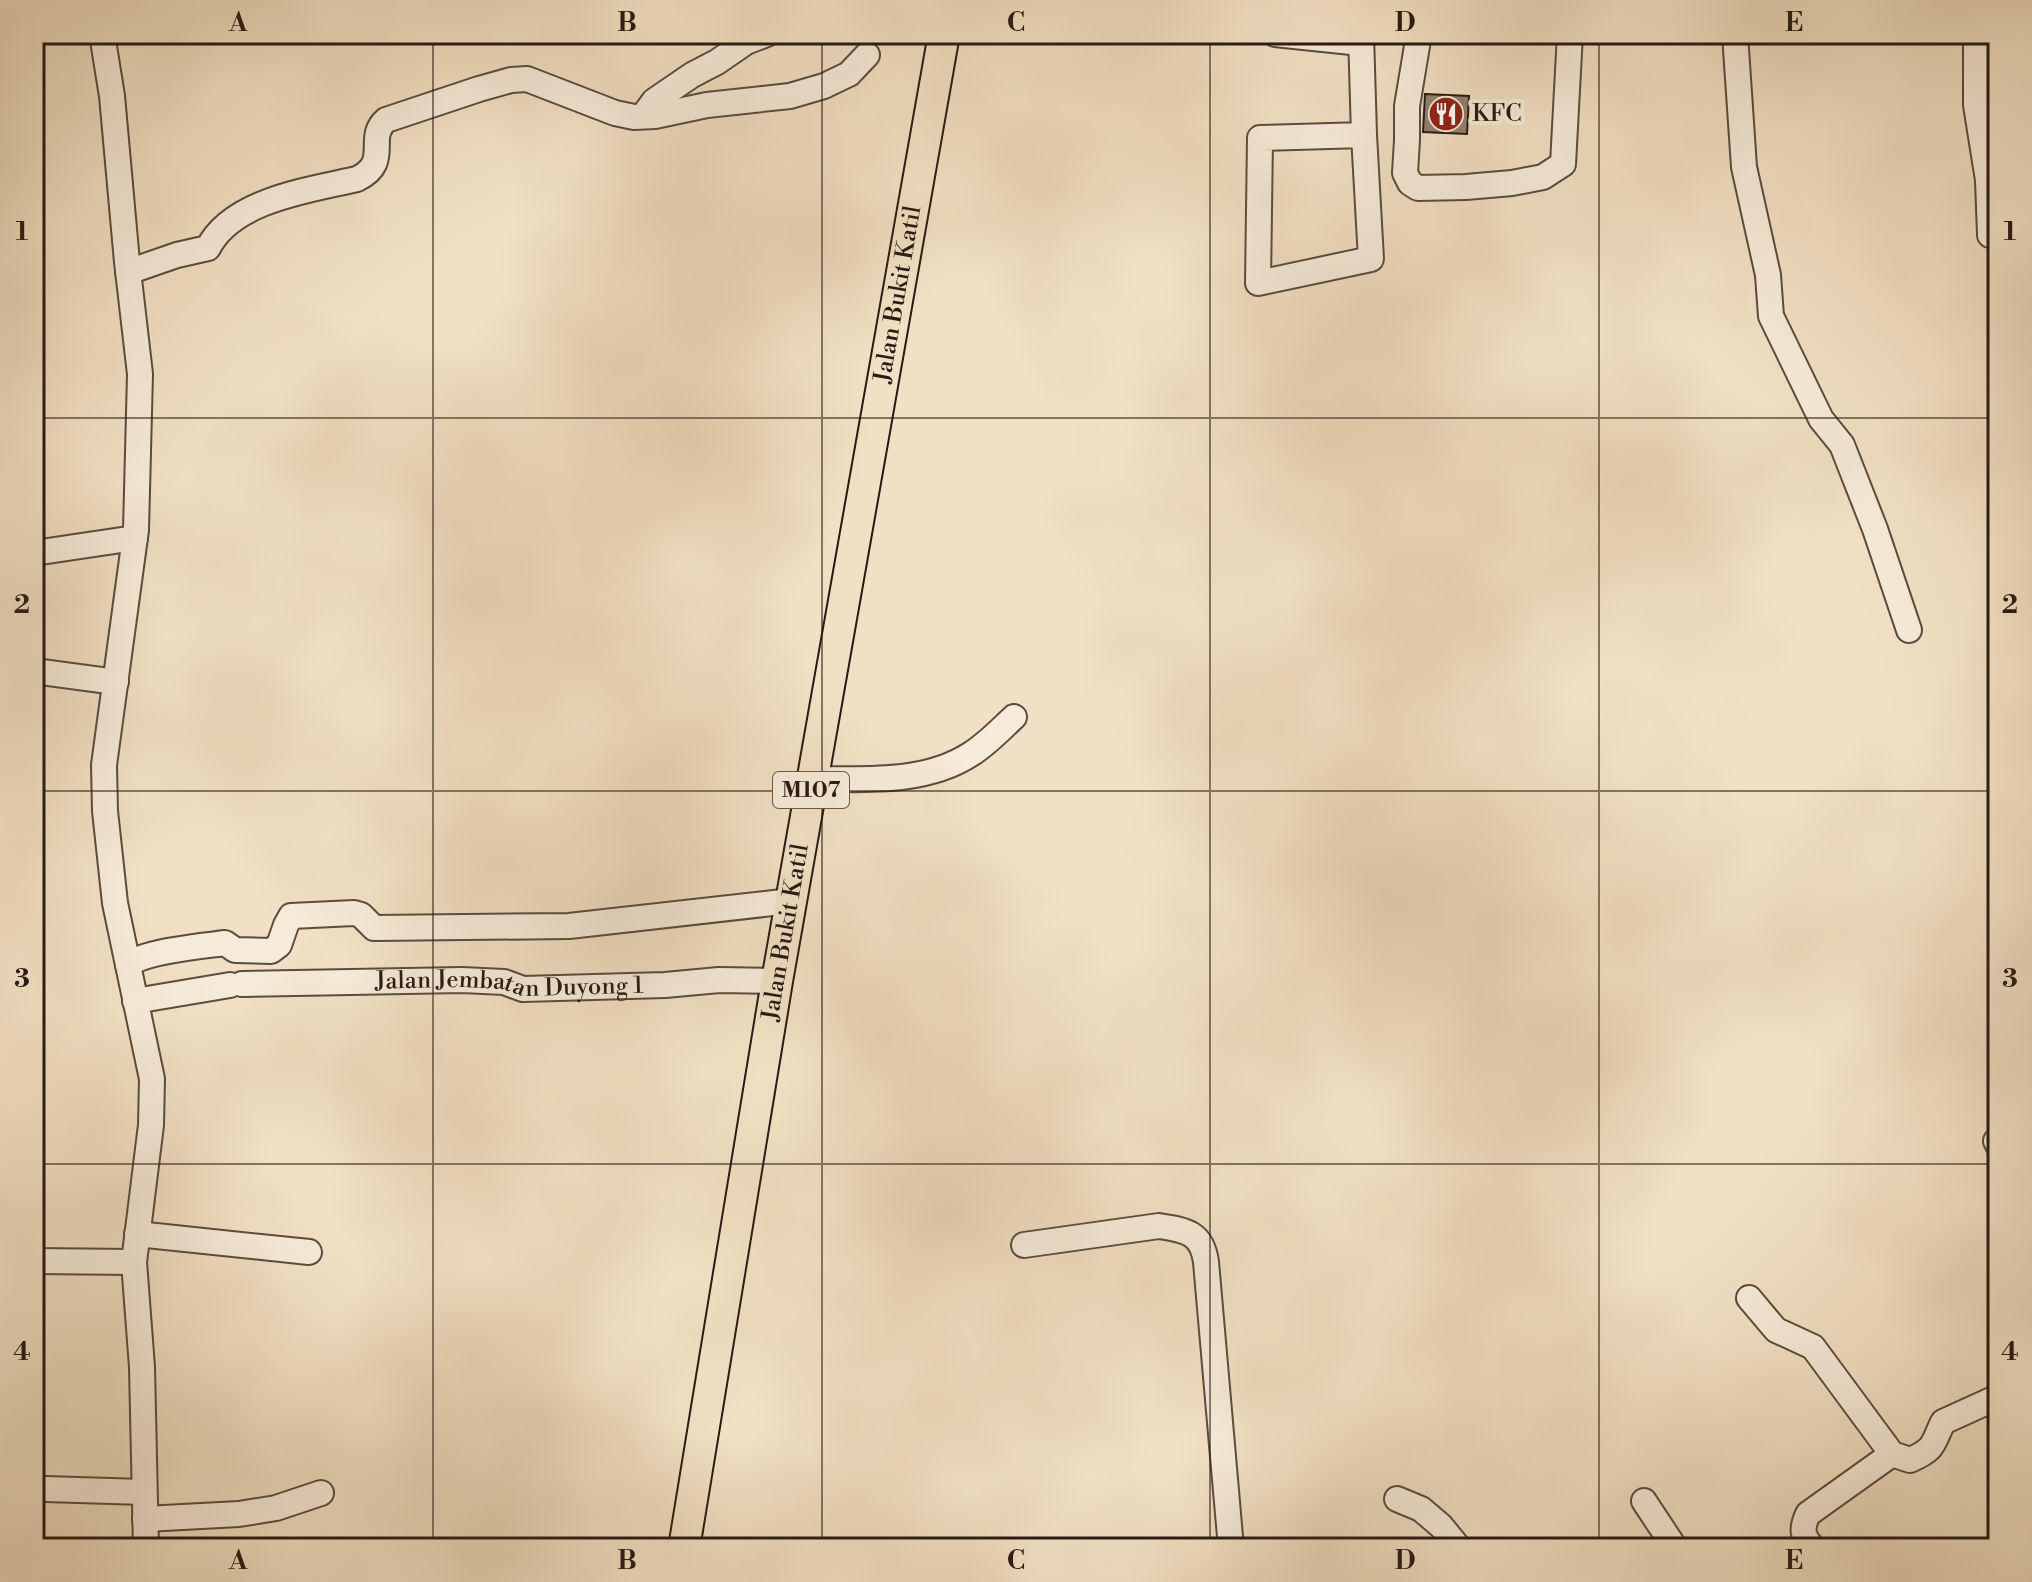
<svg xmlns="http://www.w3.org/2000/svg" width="2032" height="1582" font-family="'Libre Bodoni',serif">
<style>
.building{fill:#91816f;stroke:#281a14;stroke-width:2}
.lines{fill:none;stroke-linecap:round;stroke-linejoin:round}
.minor-casing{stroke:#5a4c40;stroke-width:28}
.major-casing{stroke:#281a14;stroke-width:34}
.minor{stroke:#f6ebd8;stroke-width:24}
.major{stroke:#f1e0c3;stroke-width:30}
.grid{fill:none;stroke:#281a14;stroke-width:2;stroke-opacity:0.55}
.labels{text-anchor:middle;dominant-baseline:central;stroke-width:8;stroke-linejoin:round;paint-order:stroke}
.shield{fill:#f6ebd8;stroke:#66594f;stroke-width:2}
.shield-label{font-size:22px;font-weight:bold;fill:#281a14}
.poi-label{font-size:24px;fill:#281a14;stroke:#f6ebd8;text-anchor:start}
.street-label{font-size:24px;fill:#281a14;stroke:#f6ebd8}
.neatline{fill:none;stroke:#281a14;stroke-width:3}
.grid-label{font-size:26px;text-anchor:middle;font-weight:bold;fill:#281a14}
</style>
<rect width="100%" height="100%" fill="#f1e0c3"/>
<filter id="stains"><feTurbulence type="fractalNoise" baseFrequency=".0025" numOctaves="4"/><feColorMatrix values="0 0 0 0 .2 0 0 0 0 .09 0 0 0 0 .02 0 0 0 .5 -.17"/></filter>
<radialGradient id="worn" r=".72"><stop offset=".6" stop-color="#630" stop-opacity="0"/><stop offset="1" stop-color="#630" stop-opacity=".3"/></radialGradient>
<path class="building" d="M1425 94 1469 96 1467 134 1423 132Z"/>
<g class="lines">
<defs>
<g id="minor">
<path d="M102 34 112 96 127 262 140 374 136 530 104 765 105 811 115 903 152 1079 151 1125 134 1262 142 1367 146 1548"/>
<path d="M1275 34 1361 43"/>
<path d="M1361 34 1364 135 1371 259 1258 283 1260 138 1364 135"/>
<path d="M1419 34 1407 106V140L1405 173 1410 183 1418 188 1466 187 1512 183 1543 177 1563 164 1570 34"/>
<path d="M1735 34 1744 167 1768 275 1771 316 1821 419 1842 445 1875 529 1909 630"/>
<path d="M1976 34V105L1988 180 1990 235"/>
<path d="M643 116 654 101 692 75 717 62 746 42 767 34"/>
<path d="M128 272 177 255 208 248C232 200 309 190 357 179 392 162 365 138 386 120L479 89 511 80 527 79 615 113 634 117 655 116 707 105 790 96 824 86 849 74 867 55"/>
<path d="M34 553 135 538"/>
<path d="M34 671 116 682"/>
<path d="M813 779C865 779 925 784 971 754 987 744 1000 730 1014 717"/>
<path d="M128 965C144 951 202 946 225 943L235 950 271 951 279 945 286 925 291 916 354 913 361 915 374 928 569 926 791 901"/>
<path id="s1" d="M242 984 462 980 504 982 523 989 665 985 719 980 777 981"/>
<path d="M135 1001 230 985"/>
<path d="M1996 1141 1998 1145"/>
<path d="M137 1234 309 1252"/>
<path d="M1024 1245 1159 1226C1185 1230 1202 1232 1206 1262L1231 1548"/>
<path d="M34 1261 134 1262"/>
<path d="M1749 1298 1776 1330 1813 1347 1892 1454 1910 1460C1935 1449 1932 1445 1943 1422L1998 1397"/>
<path d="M45 1489 144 1492"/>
<path d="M1397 1499 1421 1509 1441 1526 1459 1548"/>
<path d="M1644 1501 1675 1548"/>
<path d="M145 1519 239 1514 276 1508 321 1493"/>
<path d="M1813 1548C1802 1536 1801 1529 1808 1514L1892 1454"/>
</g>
<g id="major">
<path id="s2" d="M684 1548 777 981 944 34"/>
</g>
</defs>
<use href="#minor" class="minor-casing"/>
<use href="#major" class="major-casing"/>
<use href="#minor" class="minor"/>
<use href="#major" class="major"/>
</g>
<path class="grid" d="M433 34V1548M822 34V1548M1210 34V1548M1599 34V1548M34 418H1998M34 791H1998M34 1164H1998"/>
<defs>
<symbol id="restaurant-disc" viewBox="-11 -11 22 22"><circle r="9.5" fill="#8f2418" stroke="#f6ebd8"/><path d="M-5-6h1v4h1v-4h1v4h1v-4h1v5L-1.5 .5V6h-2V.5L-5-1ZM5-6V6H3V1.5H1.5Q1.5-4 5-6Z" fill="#fff"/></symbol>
</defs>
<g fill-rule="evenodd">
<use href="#restaurant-disc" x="1426" y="94" width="40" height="40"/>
</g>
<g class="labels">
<rect class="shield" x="773" y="772" width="76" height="36" rx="6"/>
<g class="shield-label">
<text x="811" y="790">M107</text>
</g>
<g class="poi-label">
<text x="1472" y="114">KFC</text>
</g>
<g class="street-label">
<text stroke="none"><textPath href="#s2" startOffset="1272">Jalan Bukit Katil</textPath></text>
<text stroke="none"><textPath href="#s2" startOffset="624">Jalan Bukit Katil</textPath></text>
<text stroke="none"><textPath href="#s1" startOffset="268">Jalan Jembatan Duyong 1</textPath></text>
</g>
</g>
<rect width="2032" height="1582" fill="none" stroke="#f1e0c3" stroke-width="88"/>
<rect x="44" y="44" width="1944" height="1494" class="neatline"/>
<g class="grid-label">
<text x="238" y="31">A</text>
<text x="627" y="31">B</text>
<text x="1016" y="31">C</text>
<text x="1405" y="31">D</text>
<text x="1794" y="31">E</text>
<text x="22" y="240">1</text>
<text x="2010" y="240">1</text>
<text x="22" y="613">2</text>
<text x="2010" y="613">2</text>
<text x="22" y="987">3</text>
<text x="2010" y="987">3</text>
<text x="22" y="1360">4</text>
<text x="2010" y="1360">4</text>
<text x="238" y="1569">A</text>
<text x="627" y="1569">B</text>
<text x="1016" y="1569">C</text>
<text x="1405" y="1569">D</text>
<text x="1794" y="1569">E</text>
</g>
<rect width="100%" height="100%" filter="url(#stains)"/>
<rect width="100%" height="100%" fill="url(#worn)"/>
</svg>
